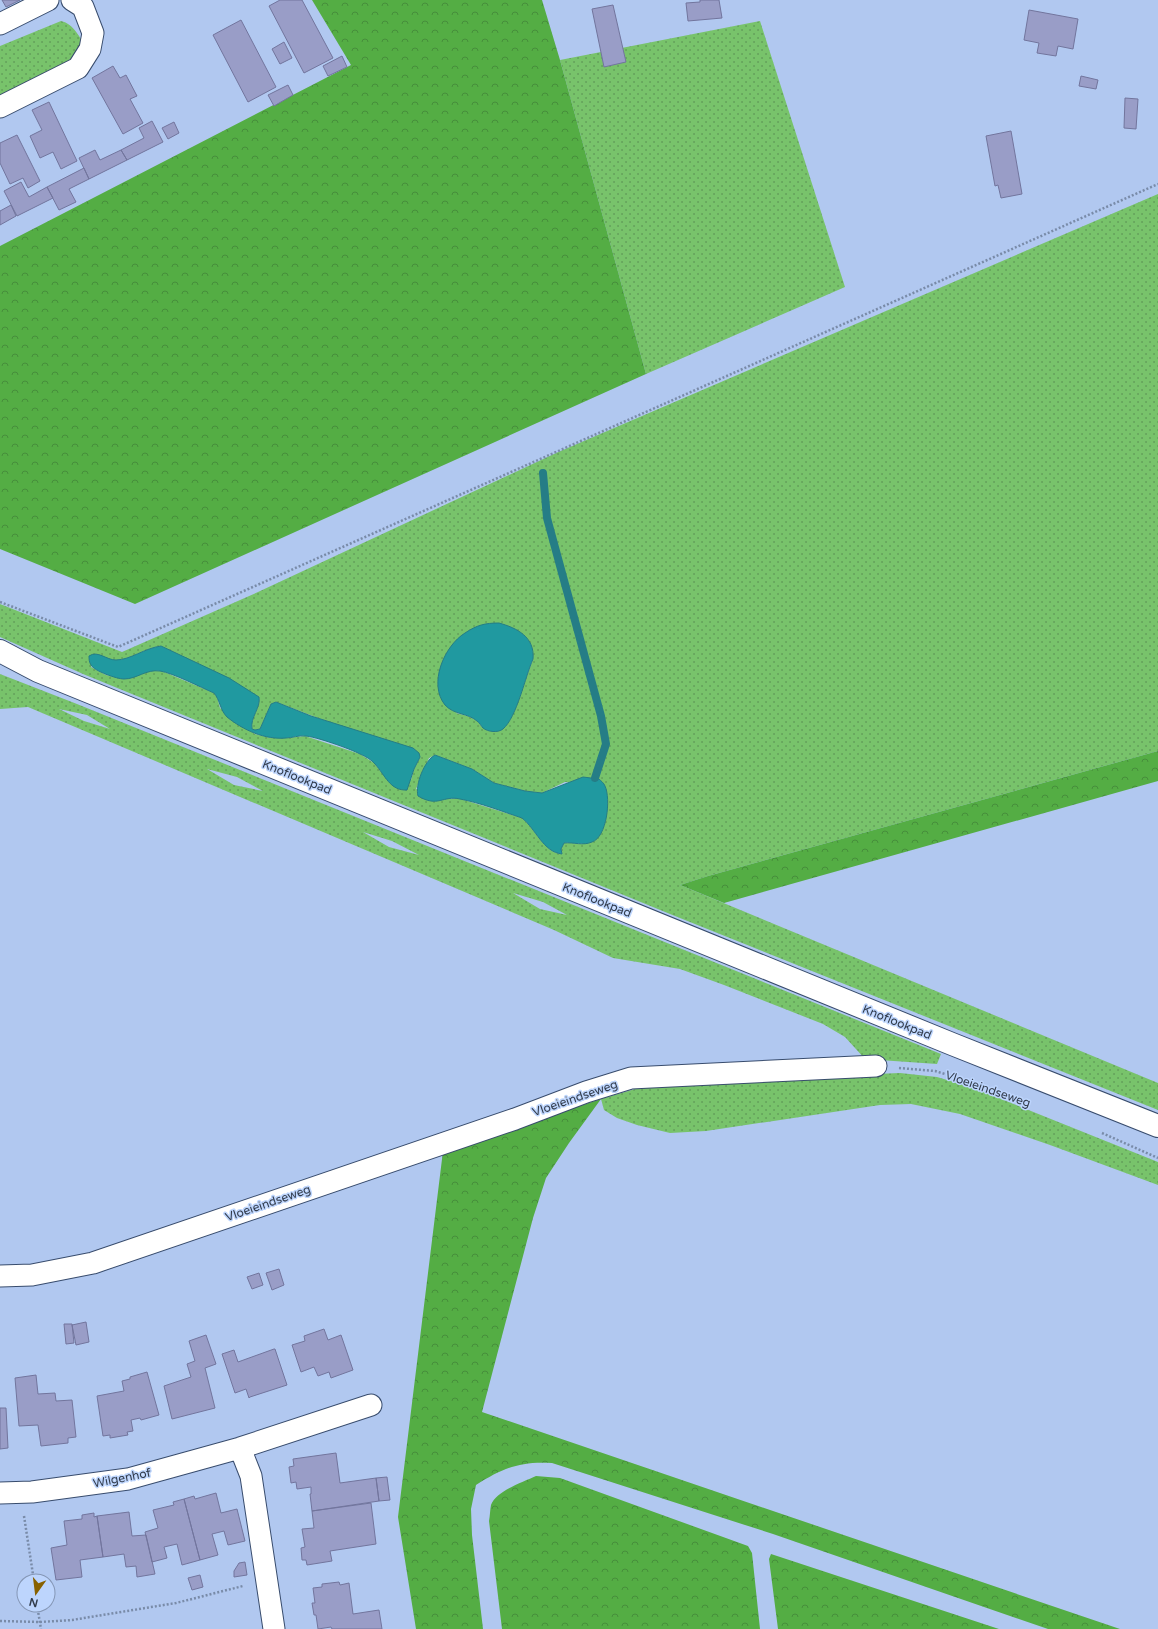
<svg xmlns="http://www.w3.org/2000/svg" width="1158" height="1629" font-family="'Varela Round',sans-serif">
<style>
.grass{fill:url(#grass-dots);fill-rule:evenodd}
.forest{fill:url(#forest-crowns)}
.water{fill:#2099a0;stroke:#257d86}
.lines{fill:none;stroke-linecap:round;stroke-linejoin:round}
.stream{stroke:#257d86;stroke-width:8}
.building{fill:#999dc7;stroke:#72759d}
.street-casing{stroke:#384c6d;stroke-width:23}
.secondary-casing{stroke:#384c6d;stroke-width:24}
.path{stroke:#798ba8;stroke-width:2.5;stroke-dasharray:2 2;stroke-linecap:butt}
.street{stroke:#fff;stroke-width:21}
.secondary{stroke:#fff;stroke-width:22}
.labels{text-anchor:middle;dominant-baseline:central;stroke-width:3;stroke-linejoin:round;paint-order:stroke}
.street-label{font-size:12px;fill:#313b4b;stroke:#bdd5fd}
</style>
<defs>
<pattern id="grass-dots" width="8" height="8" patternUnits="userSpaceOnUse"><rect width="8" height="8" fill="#78c36b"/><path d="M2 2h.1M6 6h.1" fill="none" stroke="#63a05a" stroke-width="1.8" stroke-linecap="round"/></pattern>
<pattern id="forest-crowns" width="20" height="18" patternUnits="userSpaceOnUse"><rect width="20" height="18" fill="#54ad44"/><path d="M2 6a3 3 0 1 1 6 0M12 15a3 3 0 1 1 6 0" fill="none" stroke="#468e3b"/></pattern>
</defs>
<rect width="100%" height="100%" fill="#b1c8f0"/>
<path class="grass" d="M61 21C74 24 80 38 87 49L86 55 0 98V46Z
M760 21 845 287 646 374 560 60Z
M1158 194V751L708 876 680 885 1158 1083V1110L670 914 83 674 0 637V604L122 652 258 592 556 453ZM161 646 259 697C261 708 250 717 252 729L255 730 260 729 271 704 276 702 420 757 414 769 411 780 392 785 374 763 360 754 305 736 286 738H271L255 734 220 708 217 697 214 693 162 671 151 670 124 679 106 675 91 667 96 654C101 656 106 659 111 660 128 662 144 648 161 646ZM533 659 514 712 482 727C476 717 467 716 456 713ZM435 755 472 769 494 783 525 791 542 793 565 782 605 786 607 798 605 823 582 844 572 843H564L561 849 562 854C544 853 535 828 522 818L458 798 449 799 416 789 429 758Z
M0 674 77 704 941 1054 937 1064 865 1059 845 1037 823 1024 724 985 680 969 613 958 554 930 28 707 0 709ZM59 709 87 715 110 729 84 721ZM207 769 237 777 263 791 234 785ZM363 832 392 841 419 855 389 847ZM513 893 543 902 567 915 540 909Z
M900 1073 937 1077 974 1088 1158 1162V1185L1050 1145 960 1114 911 1104 880 1105 706 1131 670 1133 637 1125 617 1118 604 1110 601 1099 635 1089 707 1081Z"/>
<path class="forest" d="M312 0H542L560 60 646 374 135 604 0 549V246L351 65Z
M1158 751V781L724 903 680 885 708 876Z
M601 1099 569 1143 546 1178 533 1218 482 1412 1120 1629H1048L773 1534 552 1463C520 1461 503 1468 476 1485L471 1509 472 1535 483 1629H416L398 1517 443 1151Z
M536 1476 560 1478 748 1546 752 1553 760 1629H502L489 1521C490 1516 490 1510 491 1505 496 1491 523 1482 536 1476Z
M771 1554 999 1629H778L769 1559Z"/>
<path class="water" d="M499 623C517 628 535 637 533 659 525 677 517 717 503 729 498 733 488 732 483 728 481 726 480 723 477 721 468 713 454 715 445 705 428 684 444 646 465 633 477 625 485 623 499 623Z
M161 646 229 678 259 697C261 708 250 717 252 729L255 730 260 729 271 704 276 702 311 716 413 748 419 753 420 757 414 769 407 790C390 791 385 775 375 764 372 760 365 756 360 754 351 749 314 736 305 736 299 735 292 738 286 738 265 740 243 730 227 717 220 710 220 700 214 693 200 687 173 673 160 671 146 669 137 679 124 679 117 679 94 671 91 665 89 662 89 659 89 656 98 650 106 660 116 660 130 660 145 648 161 646Z
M435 755 472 769 494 783 525 791 542 793 583 777 599 779C601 781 604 783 605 786 611 799 607 837 592 842 583 846 574 842 564 843L561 849 562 854C543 852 536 829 522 818 501 811 481 803 460 799 443 795 438 808 418 796 415 785 424 761 435 755Z"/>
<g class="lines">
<path class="stream" d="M543 473 547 518 601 716 606 744 595 778"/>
</g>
<path class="building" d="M2 0H20L6 7Z
M280 0H302L333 58 304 73 269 6Z
M700 0H719L722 18 688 21 686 3 700 2Z
M613 5 626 62 604 67 592 9Z
M1029 10 1078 19 1073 49 1058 46 1056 56 1037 53 1039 43 1024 40Z
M241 20 276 87 248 102 213 35Z
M284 42 292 58 280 64 272 49Z
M342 56 347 67 328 76 323 66Z
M113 66 120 78 126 75 137 96 130 99 143 123 123 134 92 78Z
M1081 76 1098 80 1096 89 1079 86Z
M288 85 293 95 274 106 268 95Z
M1125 98 1138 99 1136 129 1124 128Z
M49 102 77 161 61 169 53 152 40 158 30 136 42 130 32 110Z
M152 121 163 142 127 160 121 150 144 138 139 128Z
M174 122 179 133 168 139 162 128Z
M1011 131 1022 194 1001 198 998 185 995 186 986 136Z
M17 135 40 181 28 188 23 178 10 184 0 163V143Z
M95 150 100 160 121 150 127 160 89 179 79 158Z
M84 168 89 179 69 189 76 202 59 210 47 187Z
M21 182 29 197 47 187 53 198 17 216 4 191Z
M11 205 16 216 0 225V211Z
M279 1269 284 1285 272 1290 266 1273Z
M259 1273 263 1285 252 1289 247 1277Z
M86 1322 89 1342 76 1345 72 1325Z
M64 1324H72L74 1343 66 1344Z
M324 1329 328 1340 341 1335 353 1370 331 1378 329 1372 318 1376 314 1367 301 1372 292 1345 305 1341 304 1336Z
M206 1335 216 1364 205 1368 215 1408 172 1419 164 1386 191 1377 187 1364 195 1361 189 1341Z
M274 1349H275L287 1385 250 1397 249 1398 246 1389 235 1393 222 1354 234 1350 238 1362Z
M147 1372 159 1415 141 1420 140 1418 131 1420 133 1431 127 1432 128 1435 110 1438V1435L103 1436 97 1396 124 1391 122 1381 130 1379V1377Z
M36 1375 38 1394 55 1393 56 1401 72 1400 76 1437 68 1438V1443L41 1446 38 1425 19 1426 15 1378Z
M0 1408H6L8 1448 0 1449Z
M336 1453 340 1483 376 1478 379 1501 312 1511 310 1494H311V1487L297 1489 296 1482 291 1483 289 1467 294 1466 293 1459Z
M387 1477 390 1500 379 1501 376 1478Z
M216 1493 221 1513 237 1509 245 1541 228 1545 224 1531 212 1534 218 1555 200 1560 184 1499 194 1496 195 1499Z
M184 1499 200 1560 182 1565 177 1544 164 1547 167 1558 152 1562 145 1532 158 1528 153 1510 174 1505 173 1502Z
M371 1503 376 1544 330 1551 332 1561 307 1565 306 1560H302L301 1548 305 1547 302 1529 314 1528 312 1511Z
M129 1512 132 1536 146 1535 155 1574 137 1577 136 1566 126 1567 124 1554 103 1557 97 1516Z
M94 1513V1517L97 1516 103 1557 80 1560 82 1577 56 1580 51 1548 67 1545 64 1521 82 1519V1515Z
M245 1562 247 1575 234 1577V1571L239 1563Z
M200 1575 203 1587 192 1590 188 1578Z
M339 1582 340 1585 349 1583 353 1614 379 1610 382 1629H332L331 1627 318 1629 316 1615H314L312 1603H315L313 1588 322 1587V1584Z"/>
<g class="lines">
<defs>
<path id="street" d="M0 24 48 0
M0 107 78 68 90 49 93 33 83 7 72 0
M0 1276 32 1275 93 1263 515 1119 586 1092 631 1078 876 1066
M240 1448 251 1476 274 1629
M0 1493 32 1492 128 1479 240 1448 371 1405"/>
<path id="secondary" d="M0 651 38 671 952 1044 1158 1126"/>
</defs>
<use href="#street" class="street-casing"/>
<use href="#secondary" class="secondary-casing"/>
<path class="path" d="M0 602 118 647 1158 184
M899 1068 935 1071 978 1084
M1102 1133 1158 1158
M24 1516 34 1581
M37 1605 41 1629
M0 1621 40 1622 72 1620 176 1603 243 1586"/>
<use href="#street" class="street"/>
<use href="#secondary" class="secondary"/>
</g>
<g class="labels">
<g class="street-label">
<text transform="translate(297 777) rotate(22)">Knoflookpad</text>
<text transform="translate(597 900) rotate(22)">Knoflookpad</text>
<text transform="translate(897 1022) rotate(22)">Knoflookpad</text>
<text transform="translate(988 1089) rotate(19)">Vloeieindseweg</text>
<text transform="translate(575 1098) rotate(-19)">Vloeieindseweg</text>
<text transform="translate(268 1203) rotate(-19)">Vloeieindseweg</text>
<text transform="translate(122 1478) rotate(-11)">Wilgenhof</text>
</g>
</g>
<g transform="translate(36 1593) rotate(194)"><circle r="19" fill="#bdd5fd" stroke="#8597b6"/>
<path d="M0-3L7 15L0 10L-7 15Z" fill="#886100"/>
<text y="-6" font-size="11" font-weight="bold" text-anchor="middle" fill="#313b4b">N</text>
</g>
</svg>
